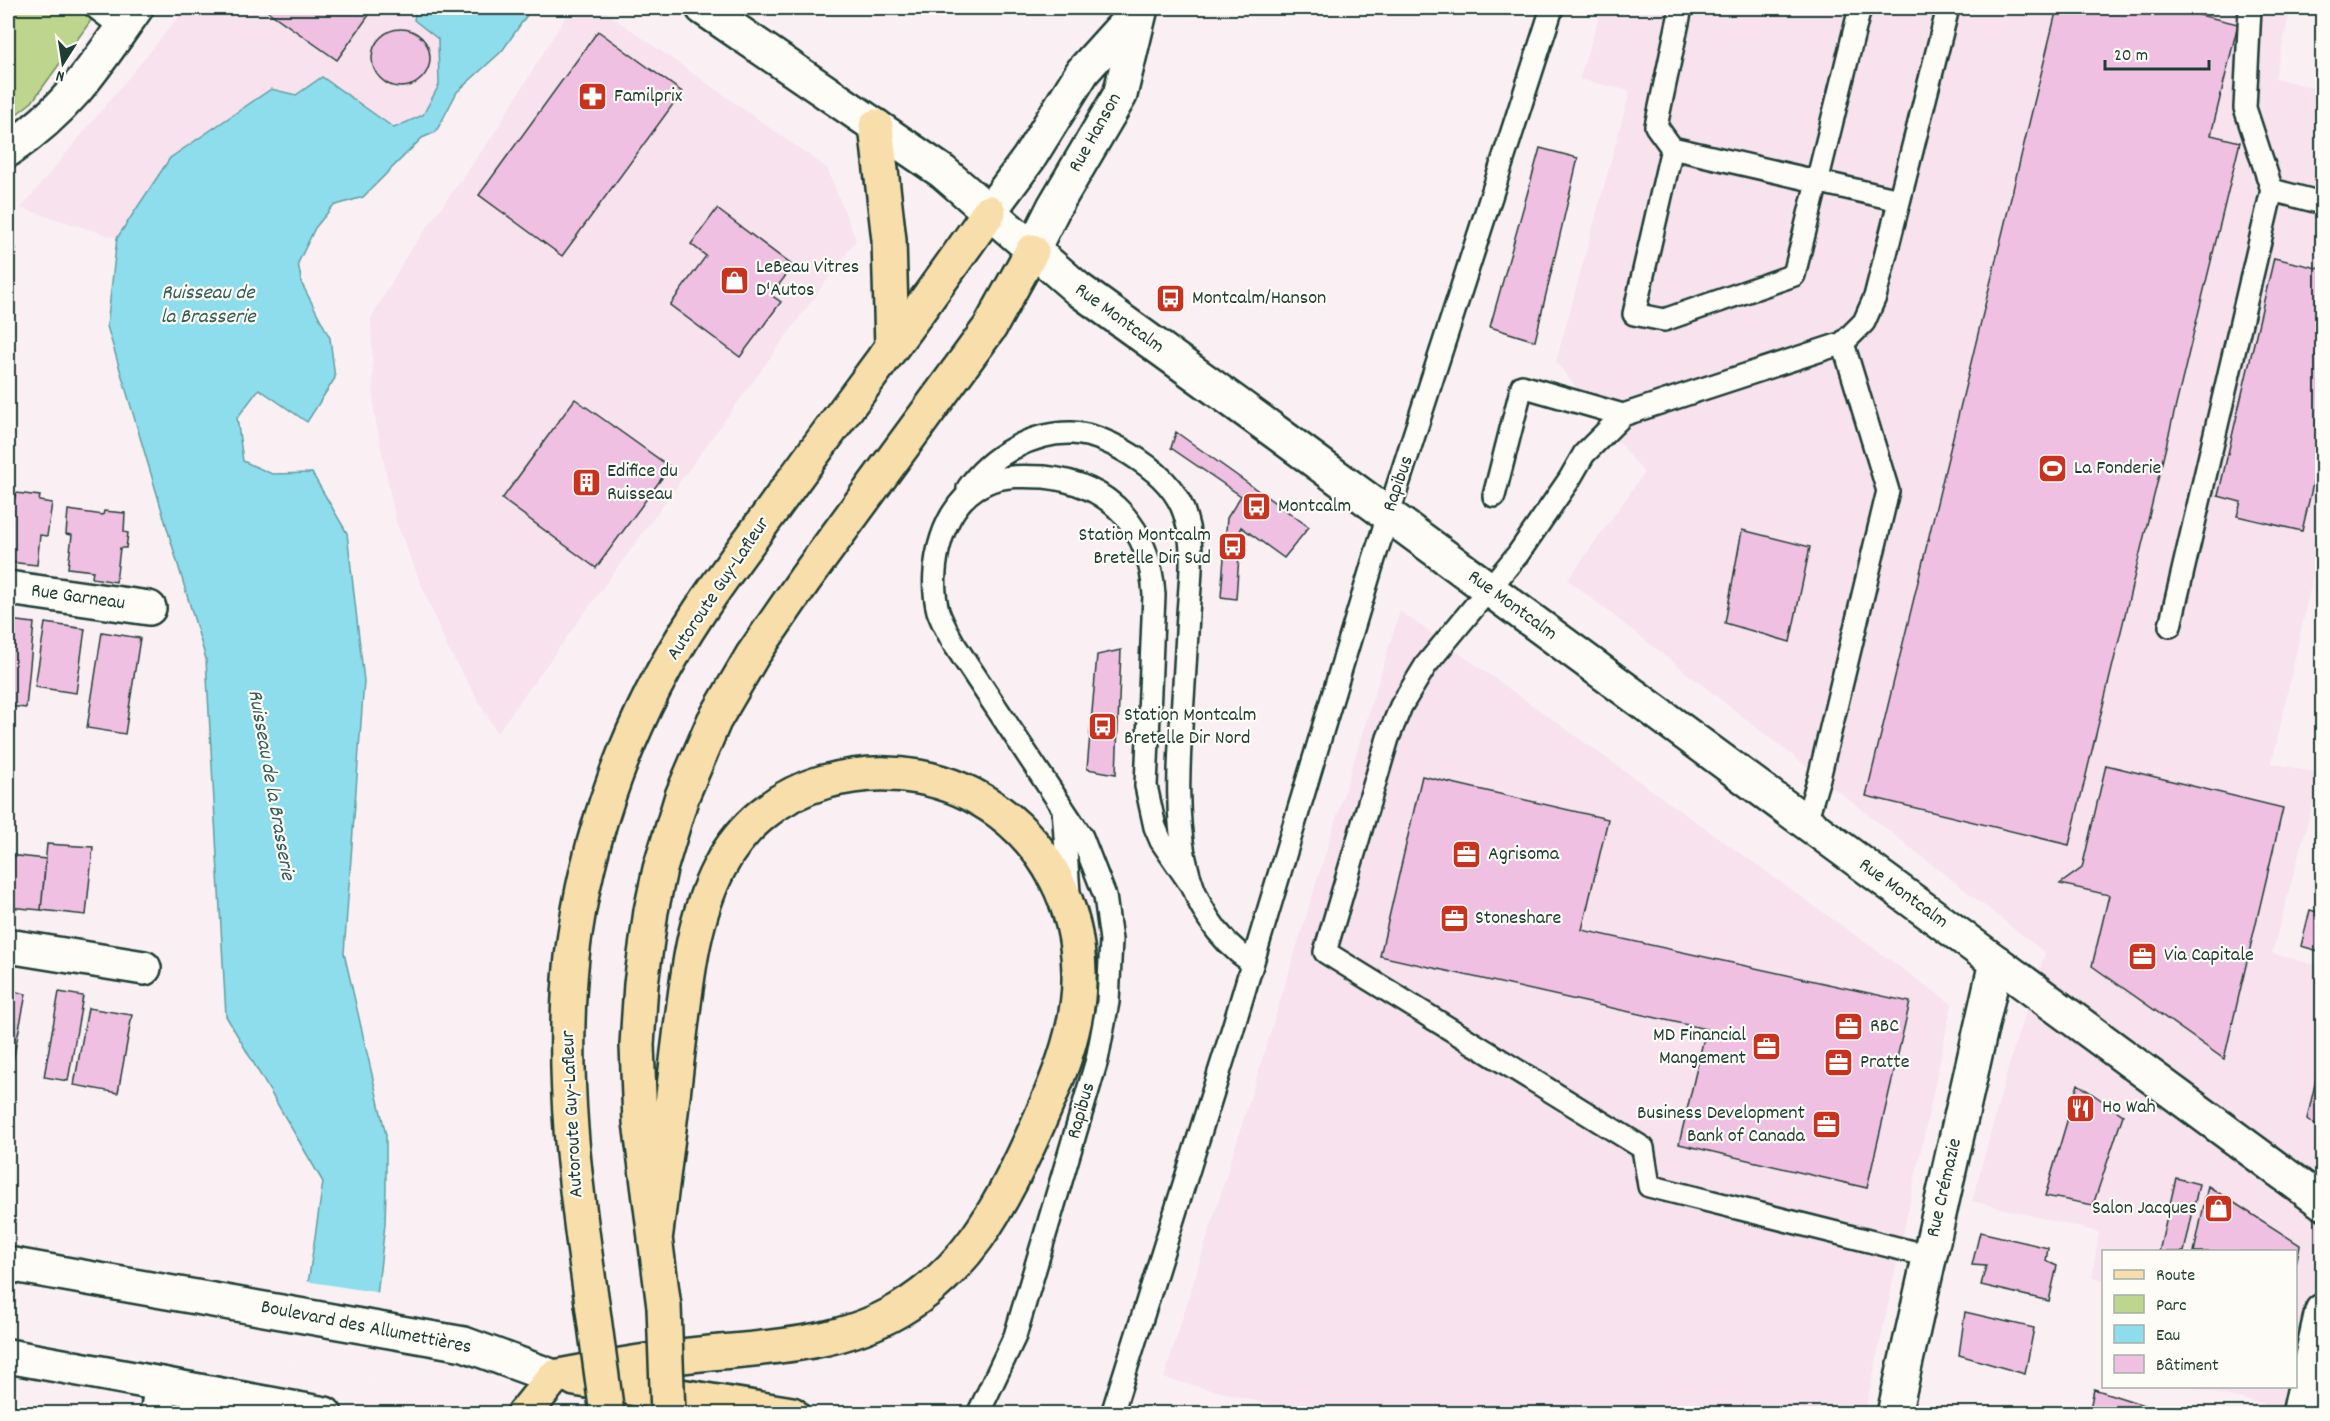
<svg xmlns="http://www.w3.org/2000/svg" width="2330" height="1421" font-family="Dekko,sans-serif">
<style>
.built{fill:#f7e2ee}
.green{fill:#bdd58c;stroke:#6e8960;stroke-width:1.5}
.water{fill:#8eddec;stroke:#629da2;stroke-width:1.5}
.pier{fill:#faf0f3}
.building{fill:#f0c0e2;stroke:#1f3d34;stroke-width:1.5}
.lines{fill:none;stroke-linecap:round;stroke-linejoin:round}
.service-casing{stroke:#1f3d34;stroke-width:26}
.minor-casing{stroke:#1f3d34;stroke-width:38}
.secondary-casing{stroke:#1f3d34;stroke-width:38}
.primary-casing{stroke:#1f3d34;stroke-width:38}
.motorway-casing{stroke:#1f3d34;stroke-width:38}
.service{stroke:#fdfcf7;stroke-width:21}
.minor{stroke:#fdfcf7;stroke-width:33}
.secondary{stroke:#fdfcf7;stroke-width:33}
.primary{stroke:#f8deab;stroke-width:33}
.motorway{stroke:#f8deab;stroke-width:33}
.motorway-bridge-casing{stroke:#1f3d34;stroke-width:38;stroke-linecap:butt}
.motorway-bridge{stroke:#f8deab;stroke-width:33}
.labels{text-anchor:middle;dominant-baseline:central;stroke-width:4.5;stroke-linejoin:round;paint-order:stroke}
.poi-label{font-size:20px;fill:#1f3d34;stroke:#fdfcf7;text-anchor:start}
.street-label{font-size:20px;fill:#1f3d34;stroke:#fdfcf7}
.water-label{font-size:21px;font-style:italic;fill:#355d59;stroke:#fdfcf7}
</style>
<rect width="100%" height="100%" fill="#faf0f3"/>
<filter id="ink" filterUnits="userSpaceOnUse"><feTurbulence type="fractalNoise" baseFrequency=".0167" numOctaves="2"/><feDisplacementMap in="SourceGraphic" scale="12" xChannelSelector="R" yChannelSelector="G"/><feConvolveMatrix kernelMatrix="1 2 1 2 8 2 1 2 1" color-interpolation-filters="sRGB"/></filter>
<g filter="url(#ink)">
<path class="built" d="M186 8H416L414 20 438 39 439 85 423 115 394 128 322 77 296 95 271 89 170 158 117 238 21 208Z
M571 8H600L827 168 856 240 497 733 446 645 396 522 374 412 371 319 405 258 491 138Z
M1602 8H2291L2275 78 2322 90V534L2272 763 2321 774 2272 953 2322 967V1413H2262L2263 1404 2190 1387 2296 1386V1252H2104L2103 1280 2092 1278 2099 1232 1972 1201 2014 1047 2045 953 1568 580 1644 473 1556 362 1630 91 1579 79Z
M1400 611 1952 1004 1865 1413H1304L1164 1378Z"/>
<path class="green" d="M8 8H100L32 102 8 121Z"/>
<path class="water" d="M416 8H532L502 51 457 92 436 132 422 138 363 197 333 206 315 228 298 263 302 284 330 338 335 378 307 422 259 389 237 418 243 461 272 474 312 473 347 533 364 681 344 953 386 1135V1187L385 1224 364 1413H289L323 1182 226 1016 206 659 107 326 117 238 170 158 271 89 296 95 322 77 394 128 423 115 439 85 438 39 414 20Z"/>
<path class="pier" d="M305 1281 381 1293 367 1414H286Z"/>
<path class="building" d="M263 8H374L337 60Z
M2057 8H2170L2238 24 2211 135 2240 142 2069 845 1866 796Z
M372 58a29 29 0 1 1 58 0a29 29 0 1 1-58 0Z
M598 31 682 92 562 256 479 195Z
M1540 148 1578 158 1535 341 1490 327Z
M717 209 793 266 771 295 781 302 740 357 670 305 706 256 691 244Z
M8 247 16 248 8 296Z
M2274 258 2322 269V445L2302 531 2237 516 2241 502 2218 496Z
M575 399 670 467 596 568 502 499Z
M1176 432 1309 527 1284 558 1241 527 1236 599 1221 597 1227 518 1241 496 1171 448Z
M16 493 40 496 39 501 52 503 47 536 40 535 37 565 8 562V496L15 497Z
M68 510 103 515 104 511 125 513 124 532 128 533 126 548H120L116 582 92 578 93 571 68 568 72 535 66 534Z
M1742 530 1810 547 1790 642 1725 623Z
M8 620 34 623 26 708 8 706Z
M45 623 85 629 76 693 35 687Z
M102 632 140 638 125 734 87 728Z
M1121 650 1116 774 1087 769 1097 655Z
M2106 765 2283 808 2224 1059 2092 966 2109 895 2060 884 2082 868Z
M1422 776 1608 819 1582 930 1910 1002 1867 1188 1679 1144 1706 1029 1380 956Z
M47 844 93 847 86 915 41 910Z
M8 855 46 859 41 910 8 907Z
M2322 866V895L2318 894Z
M2310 910 2322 913V952L2301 946Z
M8 990 26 994 13 1060 8 1059Z
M59 992 83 996 68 1081 44 1077Z
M88 1008 132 1015 118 1093 74 1085Z
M2322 1053V1130L2307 1119Z
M2078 1084 2123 1115 2093 1205 2045 1196Z
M2176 1178 2199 1184 2184 1252H2159Z
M2208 1186 2300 1245 2296 1264V1252H2194Z
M1980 1232 2048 1248 2046 1261 2057 1266 2049 1301 1981 1285 1986 1266 1972 1265Z
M1965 1312 2034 1328 2025 1374 1959 1355Z
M2094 1389 2150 1407 2148 1414H2089Z"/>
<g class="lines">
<defs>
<path id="service" d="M96 8 122 28
M1860 8 1794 275 1664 320 1634 314 1672 148 1899 200
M1672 148 1656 126 1681 8
M2272 190 2322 203
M968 488C990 456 1032 432 1072 433 1095 434 1120 447 1139 460 1160 474 1180 494 1186 519 1195 549 1190 582 1188 614 1186 651 1184 689 1181 727 1176 812 1172 909 1251 962
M1494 496 1522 386 1623 415
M2170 626 2272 190 2245 108 2250 8
M1063 808 1069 893
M1806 821 1819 778 1888 491 1843 343
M1929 1256 1649 1186 1643 1148 1325 952 1388 738 1401 706 1426 665 1518 554 1569 480 1584 454 1623 415 1843 343 1864 322 1875 297 1948 8
M978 1414 1015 1336 1097 1060 1108 1002 1111 940 1105 896 1082 837 954 644C948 633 942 623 938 611 927 569 942 502 986 483 1004 475 1025 476 1044 477 1112 484 1150 529 1154 595L1146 786 1155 827 1161 841 1189 882
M1112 1414 1233 1028 1374 559 1552 8"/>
<path id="minor" d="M8 150C69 108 95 67 136 8
M989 212 1029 158 1083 71 1139 9
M1032 251 1054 207 1120 95 1141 8
M8 588 149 608
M8 946 144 968
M157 1414 162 1384
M1894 1414 1996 962
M2299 1414 2322 1311"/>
<path id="secondary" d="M703 8 943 172 1078 289 1277 433 2322 1202
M8 1264 464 1344 554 1377
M8 1356 325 1414"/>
<path id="primary" d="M575 1379 792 1414"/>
<path id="motorway" d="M876 126 889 240 892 347
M592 1303C575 1187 560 1074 572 957 586 834 631 715 699 612 727 569 759 529 788 488 855 396 924 306 989 212
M664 1307 640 1122 637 1045 641 984 651 911 660 869 682 796 714 721 752 656 805 579 990 327 1032 251
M524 1414 554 1377C602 1368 652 1359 700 1354 769 1347 838 1346 899 1310 965 1271 998 1211 1029 1144 1053 1091 1081 1031 1079 972 1076 836 955 745 824 782 778 795 741 826 719 868 690 924 686 992 678 1052 671 1115 663 1178 655 1240"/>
</defs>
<use href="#service" class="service-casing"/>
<use href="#minor" class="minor-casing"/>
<use href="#secondary" class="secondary-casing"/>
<use href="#primary" class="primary-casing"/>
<use href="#motorway" class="motorway-casing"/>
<use href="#service" class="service"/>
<use href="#minor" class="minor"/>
<use href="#secondary" class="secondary"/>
<use href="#primary" class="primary"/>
<use href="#motorway" class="motorway"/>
<defs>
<path id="motorway-bridge" d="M592 1303 607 1414
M664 1307 668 1414"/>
</defs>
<use href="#motorway-bridge" class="motorway-bridge-casing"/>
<use href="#motorway-bridge" class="motorway-bridge"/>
</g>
</g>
<defs>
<symbol id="pharmacy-square" viewBox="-11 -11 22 22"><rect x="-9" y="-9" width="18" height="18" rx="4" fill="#c8321e" stroke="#fdfcf7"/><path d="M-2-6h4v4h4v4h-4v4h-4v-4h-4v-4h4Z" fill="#fff"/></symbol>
<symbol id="shop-square" viewBox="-11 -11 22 22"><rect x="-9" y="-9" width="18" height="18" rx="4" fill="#c8321e" stroke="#fdfcf7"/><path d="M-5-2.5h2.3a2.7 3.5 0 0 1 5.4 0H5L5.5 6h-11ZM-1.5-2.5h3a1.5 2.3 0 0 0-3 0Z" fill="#fff"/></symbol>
<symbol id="bus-square" viewBox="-11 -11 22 22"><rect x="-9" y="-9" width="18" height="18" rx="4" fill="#c8321e" stroke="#fdfcf7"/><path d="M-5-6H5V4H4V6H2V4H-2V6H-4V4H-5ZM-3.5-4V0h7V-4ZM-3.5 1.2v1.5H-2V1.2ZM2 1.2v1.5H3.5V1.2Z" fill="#fff"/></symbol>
<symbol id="stadium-square" viewBox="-11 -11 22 22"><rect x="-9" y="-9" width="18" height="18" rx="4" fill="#c8321e" stroke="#fdfcf7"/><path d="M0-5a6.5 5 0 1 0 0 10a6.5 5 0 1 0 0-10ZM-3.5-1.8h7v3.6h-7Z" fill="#fff"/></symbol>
<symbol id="building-square" viewBox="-11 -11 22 22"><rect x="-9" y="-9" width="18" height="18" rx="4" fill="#c8321e" stroke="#fdfcf7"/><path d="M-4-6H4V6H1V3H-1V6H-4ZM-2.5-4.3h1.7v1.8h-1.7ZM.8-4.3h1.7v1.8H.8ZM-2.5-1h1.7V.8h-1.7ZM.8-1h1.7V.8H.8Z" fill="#fff"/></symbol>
<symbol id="office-square" viewBox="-11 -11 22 22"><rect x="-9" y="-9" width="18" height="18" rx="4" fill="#c8321e" stroke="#fdfcf7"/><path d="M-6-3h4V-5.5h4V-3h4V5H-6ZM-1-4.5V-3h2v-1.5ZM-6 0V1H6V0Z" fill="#fff"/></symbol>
<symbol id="restaurant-square" viewBox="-11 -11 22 22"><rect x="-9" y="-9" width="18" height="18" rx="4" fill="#c8321e" stroke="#fdfcf7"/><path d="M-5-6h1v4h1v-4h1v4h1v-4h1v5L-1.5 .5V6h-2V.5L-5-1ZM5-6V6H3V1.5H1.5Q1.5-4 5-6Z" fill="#fff"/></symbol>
</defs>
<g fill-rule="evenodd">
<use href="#pharmacy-square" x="576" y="80" width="33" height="33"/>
<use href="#shop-square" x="718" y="264" width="33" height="33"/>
<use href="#bus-square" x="1154" y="282" width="33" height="33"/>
<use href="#stadium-square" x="2036" y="452" width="33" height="33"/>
<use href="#building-square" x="570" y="466" width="33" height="33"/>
<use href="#bus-square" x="1240" y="490" width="33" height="33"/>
<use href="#bus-square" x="1216" y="530" width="33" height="33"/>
<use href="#bus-square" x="1086" y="710" width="33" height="33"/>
<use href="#office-square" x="1450" y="838" width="33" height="33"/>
<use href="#office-square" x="1438" y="902" width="33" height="33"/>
<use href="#office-square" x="2126" y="940" width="33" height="33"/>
<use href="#office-square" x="1832" y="1010" width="33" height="33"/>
<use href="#office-square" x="1750" y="1030" width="33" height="33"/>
<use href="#office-square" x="1822" y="1046" width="33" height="33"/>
<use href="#restaurant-square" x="2064" y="1092" width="33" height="33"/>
<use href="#office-square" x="1810" y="1108" width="33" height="33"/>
<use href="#shop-square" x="2202" y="1192" width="33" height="33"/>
</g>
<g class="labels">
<g class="poi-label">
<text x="614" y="97">Familprix</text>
<text x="756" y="268">LeBeau Vitres<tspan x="756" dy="23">D'Autos</tspan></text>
<text x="1192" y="299">Montcalm/Hanson</text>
<text x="2074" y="469">La Fonderie</text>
<text x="607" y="472">Edifice du<tspan x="607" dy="23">Ruisseau</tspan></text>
<text x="1278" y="507">Montcalm</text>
<text x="1211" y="536" text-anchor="end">Station Montcalm<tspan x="1211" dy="23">Bretelle Dir Sud</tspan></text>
<text x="1124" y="716">Station Montcalm<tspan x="1124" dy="23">Bretelle Dir Nord</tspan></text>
<text x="1488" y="855">Agrisoma</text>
<text x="1475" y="919">Stoneshare</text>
<text x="2164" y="956">Via Capitale</text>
<text x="1870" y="1027">RBC</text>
<text x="1746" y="1036" text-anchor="end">MD Financial<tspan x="1746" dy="23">Mangement</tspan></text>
<text x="1860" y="1063">Pratte</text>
<text x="2102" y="1108">Ho Wah</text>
<text x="1805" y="1114" text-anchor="end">Business Development<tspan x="1805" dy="23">Bank of Canada</tspan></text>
<text x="2197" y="1209" text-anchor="end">Salon Jacques</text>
</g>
<g class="street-label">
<text transform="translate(1096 133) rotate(-61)">Rue Hanson</text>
<text transform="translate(1119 319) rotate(36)">Rue Montcalm</text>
<text transform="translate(1399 484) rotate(-71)">Rapibus</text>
<text transform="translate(719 589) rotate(-56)">Autoroute Guy-Lafleur</text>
<text transform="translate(78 598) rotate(8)">Rue Garneau</text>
<text transform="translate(1512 606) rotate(36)">Rue Montcalm</text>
<text transform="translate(1903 894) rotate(36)">Rue Montcalm</text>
<text transform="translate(1082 1111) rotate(-74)">Rapibus</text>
<text transform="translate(573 1114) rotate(-93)">Autoroute Guy-Lafleur</text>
<text transform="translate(1945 1188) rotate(-77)">Rue Crémazie</text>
<text transform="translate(366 1328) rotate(11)">Boulevard des Allumettières</text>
</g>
<g class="water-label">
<text x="208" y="294">Ruisseau de<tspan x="208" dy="24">la Brasserie</tspan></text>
<text transform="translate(270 785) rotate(80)">Ruisseau de la Brasserie</text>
</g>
</g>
<rect width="2330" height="1421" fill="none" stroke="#fdfcf7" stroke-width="30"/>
<rect x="15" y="15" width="2300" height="1391" fill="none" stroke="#1f3d34" stroke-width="2" filter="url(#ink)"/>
<rect x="2102" y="1250" width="195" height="138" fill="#fdfcf7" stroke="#a4b0a9" stroke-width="1.5"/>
<rect x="2114" y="1270" width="30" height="9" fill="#f8deab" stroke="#a4b0a9" stroke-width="1.5"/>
<text x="2156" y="1280" font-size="18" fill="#1f3d34">Route</text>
<rect x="2114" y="1295" width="30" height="18" fill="#bdd58c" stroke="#a4b0a9" stroke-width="1.5"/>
<text x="2156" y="1310" font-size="18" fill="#1f3d34">Parc</text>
<rect x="2114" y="1325" width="30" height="18" fill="#8eddec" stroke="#a4b0a9" stroke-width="1.5"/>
<text x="2156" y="1340" font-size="18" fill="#1f3d34">Eau</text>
<rect x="2114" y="1355" width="30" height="18" fill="#f0c0e2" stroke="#a4b0a9" stroke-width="1.5"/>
<text x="2156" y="1370" font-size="18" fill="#1f3d34">Bâtiment</text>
<g transform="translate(63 63) rotate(192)" stroke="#fdfcf7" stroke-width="4.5" paint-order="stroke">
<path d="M0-4.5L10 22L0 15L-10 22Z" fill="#1f3d34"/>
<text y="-9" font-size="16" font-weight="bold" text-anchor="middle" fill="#1f3d34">N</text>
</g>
<path d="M2105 60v9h104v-9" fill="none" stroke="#1f3d34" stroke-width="3"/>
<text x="2114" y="60" font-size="18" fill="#1f3d34" stroke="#fdfcf7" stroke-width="4.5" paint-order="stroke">20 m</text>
</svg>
